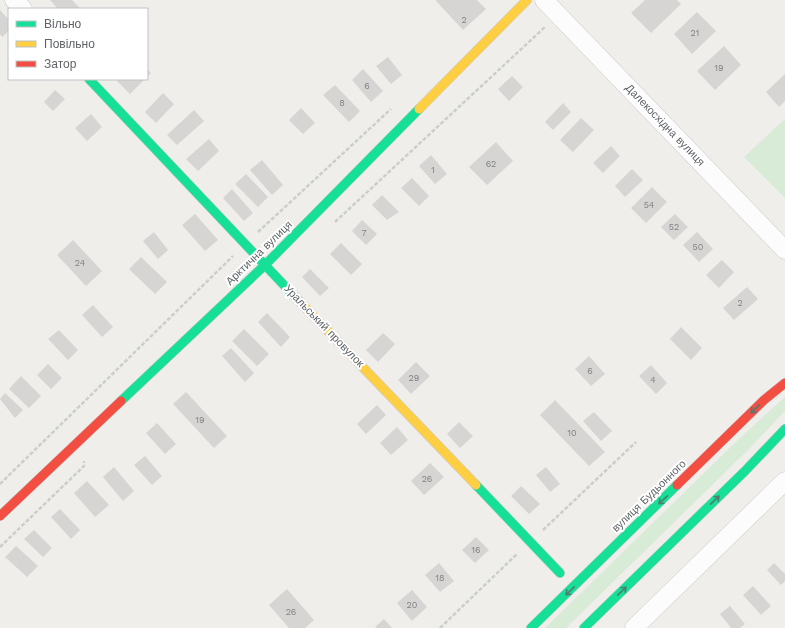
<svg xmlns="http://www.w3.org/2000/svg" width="785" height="628" font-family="'Work Sans',sans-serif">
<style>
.green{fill:#d8ebd6}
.building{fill:#d6d5d3}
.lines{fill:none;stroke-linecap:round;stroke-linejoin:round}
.street-casing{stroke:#cbcccc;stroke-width:19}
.fast-casing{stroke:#cacacb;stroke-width:10}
.slow-casing{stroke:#cacacb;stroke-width:10}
.jam-casing{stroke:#cacacb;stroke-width:10}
.path{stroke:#cacfcc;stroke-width:2.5;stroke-dasharray:4 2;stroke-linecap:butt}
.street{stroke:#fdfcfc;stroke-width:18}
.fast{stroke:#16e098;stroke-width:9}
.slow{stroke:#ffcf43;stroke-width:9}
.jam{stroke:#f24e42;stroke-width:9}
.oneway{stroke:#507c72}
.labels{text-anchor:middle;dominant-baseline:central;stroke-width:4;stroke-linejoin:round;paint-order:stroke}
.number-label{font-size:9px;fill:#7e8184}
.street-label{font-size:11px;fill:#5f6368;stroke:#fff}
</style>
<rect width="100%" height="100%" fill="#efeeea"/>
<path class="green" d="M785 119V198L744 157Z
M785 397V411L753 445 566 628H545L743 435Z"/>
<path class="building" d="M50 0H72L81 9H58Z
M436 0H477L486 9 463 30 436 1Z
M645 0H677L681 4 651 33 631 13Z
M0 10 9 20V31L2 37 0 34Z
M697 12 716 31 692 54 674 34Z
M724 46 741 65 715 90 697 71Z
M388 57 402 75 391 84 376 66Z
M147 69 151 73 147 77Z
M363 69 383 91 371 102 352 80Z
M785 74V101L779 107 766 92Z
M512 76 523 87 509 101 498 89Z
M120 79H145L130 94 117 81Z
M335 85 360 111 349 122 323 95Z
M55 90 65 99 53 111 44 102Z
M163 93 174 104 156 123 145 112Z
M563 103 571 112 553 130 545 122Z
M301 108 315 123 303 134 289 120Z
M194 110 204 121 177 145 167 135Z
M91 114 102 127 87 141 75 128Z
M581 118 594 130 573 152 560 140Z
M209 139 219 151 198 171 186 159Z
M496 142 513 161 487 185 469 167Z
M611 146 620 156 603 173 593 163Z
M431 155 447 174 435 184 419 166Z
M262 160 283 185 272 195 250 170Z
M632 169 643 180 625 197 615 186Z
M246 174 268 197 258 207 235 184Z
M412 178 429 196 419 206 401 188Z
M652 187 667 202 646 223 631 208Z
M232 189 253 213 244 221 223 198Z
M382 195 399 212 387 220 372 205Z
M195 214 218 240 205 251 182 225Z
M675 214 688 227 674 240 661 227Z
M362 220 377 234 366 245 352 231Z
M154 232 168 250 158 259 143 241Z
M697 232 713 249 699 262 683 245Z
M73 240 102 271 86 286 57 255Z
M341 243 362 264 351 275 330 254Z
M141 257 167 282 155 294 129 269Z
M722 260 734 272 719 288 706 275Z
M310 269 329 288 320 296 302 277Z
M747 287 758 299 734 320 723 308Z
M93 305 113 327 102 337 82 315Z
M267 313 290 337 281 347 258 322Z
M681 327 702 348 691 360 670 339Z
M244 329 269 354 257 366 232 341Z
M59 330 78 350 68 360 48 339Z
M383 333 395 344 378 362 366 350Z
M231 348 254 373 245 382 222 356Z
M589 356 605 374 591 386 575 369Z
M416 362 430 376 411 394 398 380Z
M48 364 62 378 51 389 37 375Z
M651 365 667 383 656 394 639 376Z
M21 376 41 396 29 408 9 389Z
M186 392 227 436 214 448 173 404Z
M5 393 23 410 15 418 0 399Z
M555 400 605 452 589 466 540 415Z
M377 405 386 415 366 434 357 424Z
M594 412 612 431 601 441 583 421Z
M459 422 473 436 460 448 447 434Z
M157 423 176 444 165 454 146 433Z
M397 427 408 440 391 455 380 443Z
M145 456 162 476 152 485 134 465Z
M430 463 444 477 424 495 411 481Z
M114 467 134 491 123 501 103 477Z
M546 467 560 484 550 492 536 475Z
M87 481 109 505 95 517 74 493Z
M521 486 540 504 529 514 511 496Z
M60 509 80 530 71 539 51 517Z
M34 530 52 548 43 557 24 539Z
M476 537 489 550 475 563 462 550Z
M16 546 38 566 27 577 5 557Z
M439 563 454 581 440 592 425 575Z
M774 563 785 574V581L781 585 767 570Z
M753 586 771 606 761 615 743 595Z
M287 589 314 620 305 628H289L269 605Z
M412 590 427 607 412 621 397 603Z
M730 606 745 624 740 628H731L720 614Z
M384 619 392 628H377L375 627Z"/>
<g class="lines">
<defs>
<path id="street" d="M14 0 23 9
M544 0 785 250
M634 628 785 481"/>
<path id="fast" d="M89 79 300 302
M121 401 265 265 419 109
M476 485 560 573
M531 628 677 485
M584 628 745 471 785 429"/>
<path id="slow" d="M419 109 527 0
M300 302 476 485"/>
<path id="jam" d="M677 485 764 400 785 383
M0 516 121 401"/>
</defs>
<use href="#street" class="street-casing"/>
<use href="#fast" class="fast-casing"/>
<use href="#slow" class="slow-casing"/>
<use href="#jam" class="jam-casing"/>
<path class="path" d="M335 222 545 27
M258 232 391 109
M0 484 233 256
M543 530 636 442
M0 547 84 466V461
M440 628 517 554"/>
<use href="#street" class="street"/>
<use href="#fast" class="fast"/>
<use href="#slow" class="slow"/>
<use href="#jam" class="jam"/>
</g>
<defs><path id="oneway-shaft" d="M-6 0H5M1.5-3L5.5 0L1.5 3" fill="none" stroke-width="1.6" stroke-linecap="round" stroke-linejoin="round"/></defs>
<g class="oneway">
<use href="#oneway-shaft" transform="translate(755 409) rotate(136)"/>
<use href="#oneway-shaft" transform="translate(663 500) rotate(136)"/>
<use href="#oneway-shaft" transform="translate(715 500) rotate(-44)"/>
<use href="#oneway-shaft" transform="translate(570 591) rotate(136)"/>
<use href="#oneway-shaft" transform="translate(622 591) rotate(-44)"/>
</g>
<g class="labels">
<g class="number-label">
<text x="464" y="20">2</text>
<text x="695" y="33">21</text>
<text x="719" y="68">19</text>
<text x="367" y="86">6</text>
<text x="342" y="103">8</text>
<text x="491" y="164">62</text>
<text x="433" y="170">1</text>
<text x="649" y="205">54</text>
<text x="674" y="227">52</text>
<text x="364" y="233">7</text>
<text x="698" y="247">50</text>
<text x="80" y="263">24</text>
<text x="740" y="303">2</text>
<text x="590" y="371">6</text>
<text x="414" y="378">29</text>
<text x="653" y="380">4</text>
<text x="200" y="420">19</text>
<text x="572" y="433">10</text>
<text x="427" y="479">26</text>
<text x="476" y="550">16</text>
<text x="440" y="578">18</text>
<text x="412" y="605">20</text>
<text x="291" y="612">26</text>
</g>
<g class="street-label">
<text transform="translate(665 125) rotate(46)">Далекосхідна вулиця</text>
<text transform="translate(259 253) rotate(-44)">Арктична вулиця</text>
<text transform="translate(324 326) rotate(46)">Уральський провулок</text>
<text transform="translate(649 496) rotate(-44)">вулиця Будьонного</text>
</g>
</g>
<rect x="8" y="8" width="140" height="72" fill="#ffffff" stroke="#bfc1c3"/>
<rect x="16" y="21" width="20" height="6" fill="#16e098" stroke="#bfc1c3"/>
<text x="44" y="28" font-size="12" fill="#5f6368">Вільно</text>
<rect x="16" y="41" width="20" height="6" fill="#ffcf43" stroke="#bfc1c3"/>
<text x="44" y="48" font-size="12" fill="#5f6368">Повільно</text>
<rect x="16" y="61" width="20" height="6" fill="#f24e42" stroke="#bfc1c3"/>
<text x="44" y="68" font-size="12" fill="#5f6368">Затор</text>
</svg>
